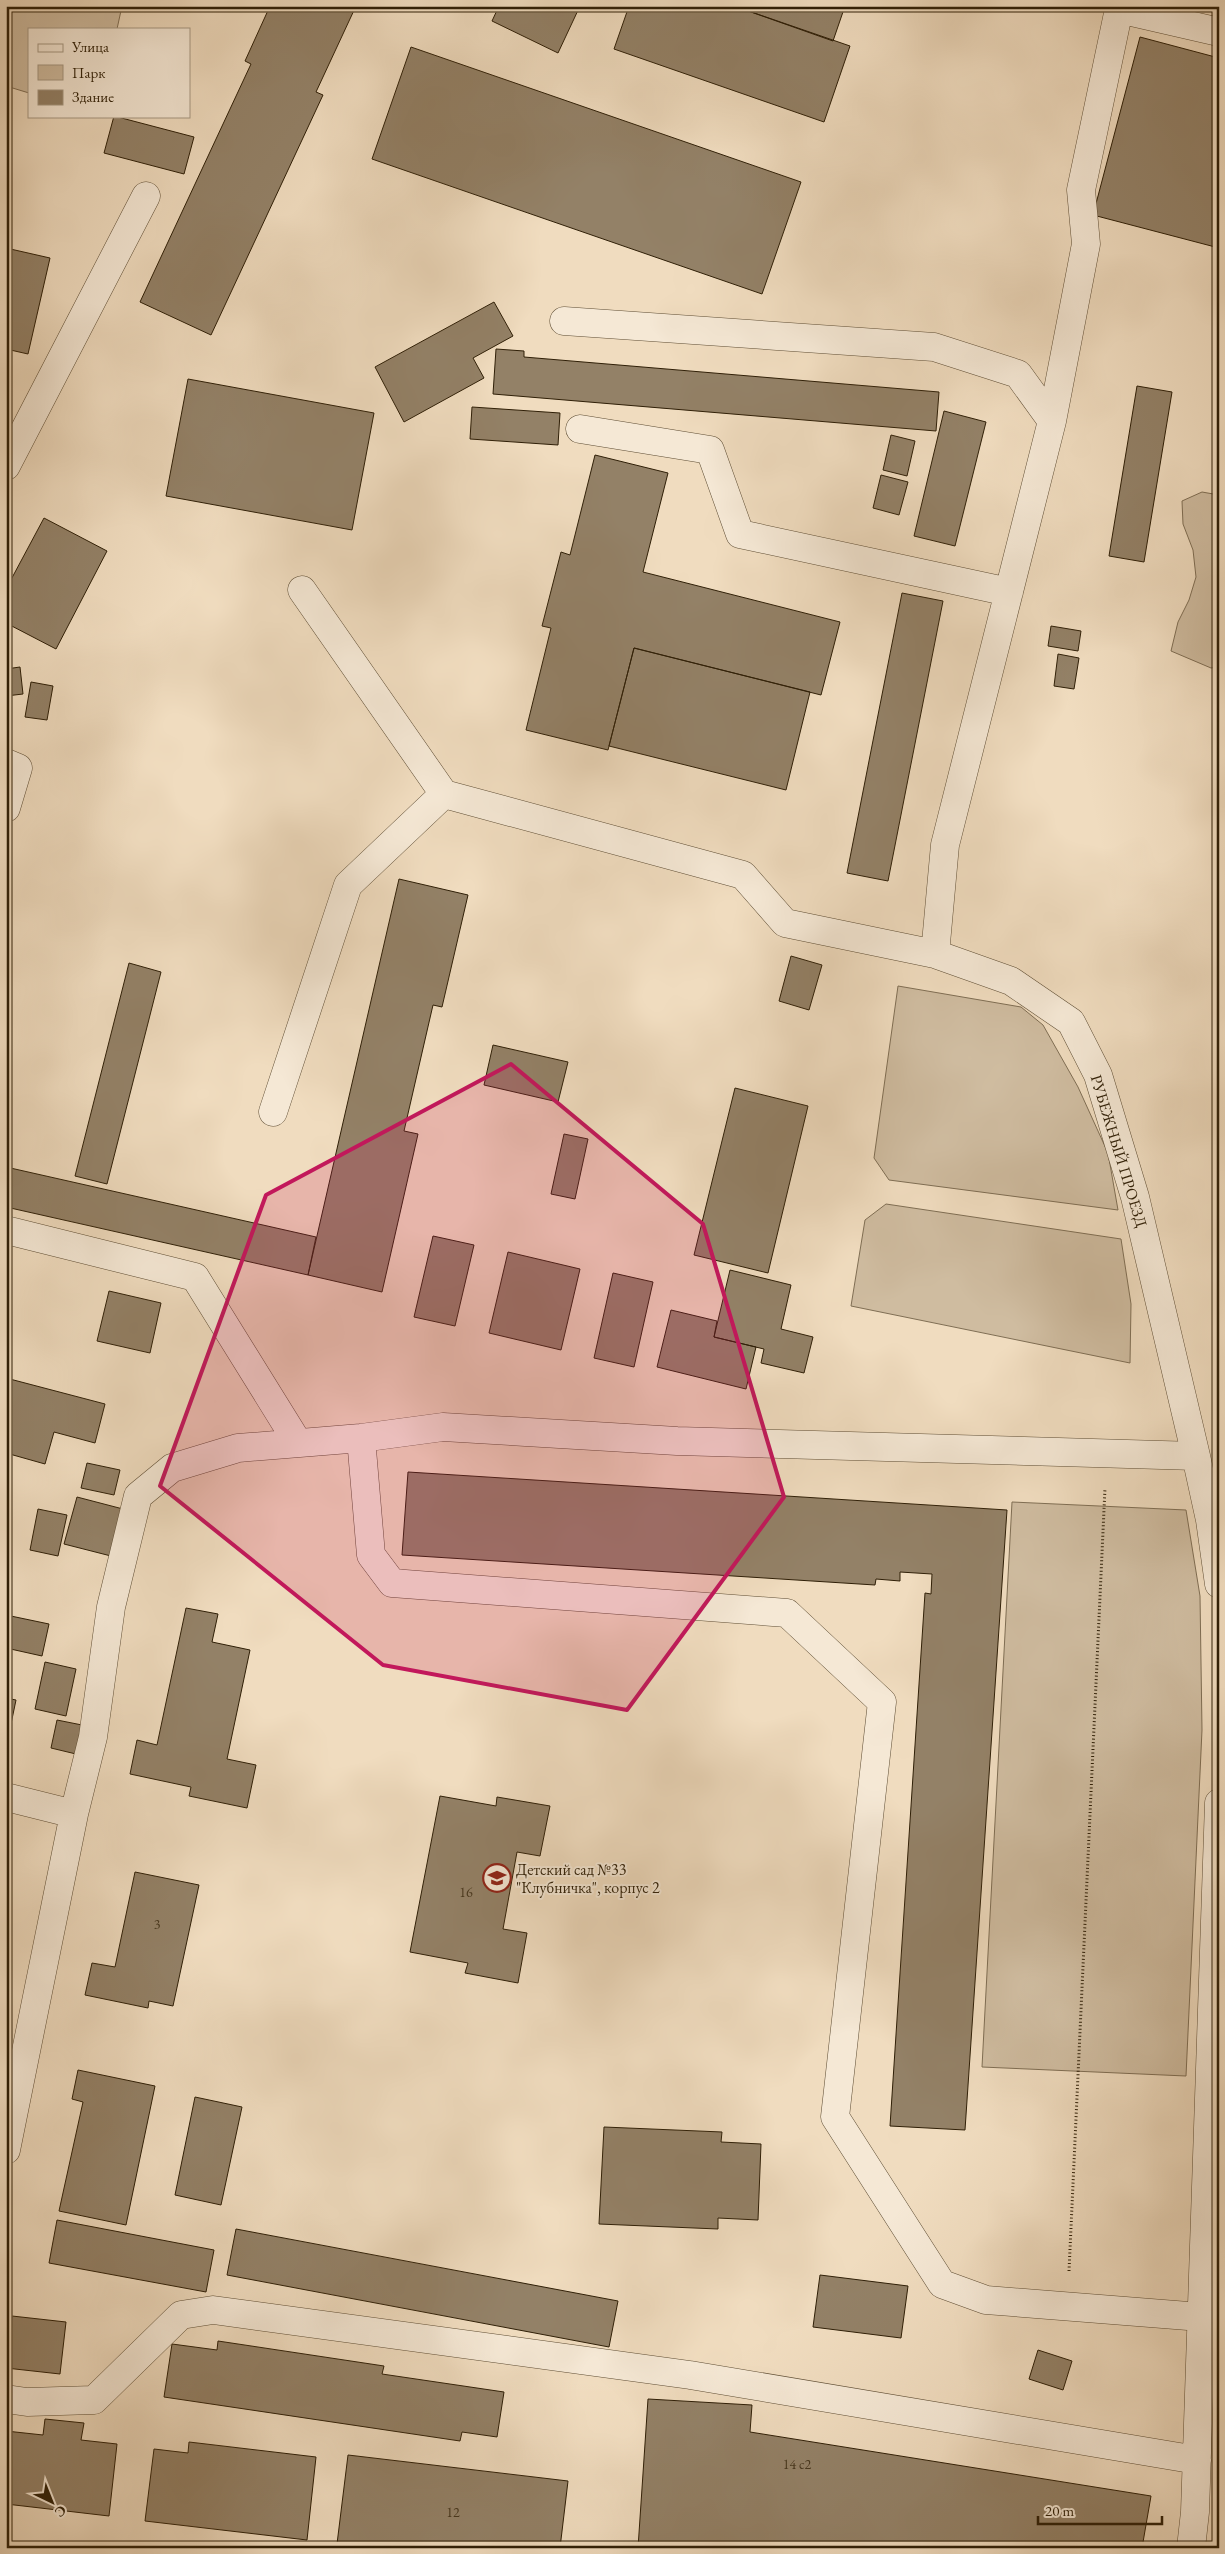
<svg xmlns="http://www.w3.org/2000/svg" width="1225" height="2554" font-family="'EB Garamond',serif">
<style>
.green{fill:#cfbca0;stroke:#7f6e54}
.building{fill:#938167;stroke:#2f1f07}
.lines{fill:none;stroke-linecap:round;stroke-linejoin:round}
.minor-casing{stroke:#5f4e35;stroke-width:29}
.path{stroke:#2f1f07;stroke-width:3;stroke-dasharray:1 2.5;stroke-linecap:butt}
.minor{stroke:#f5e8d5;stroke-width:28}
.marked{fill:#c2185b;fill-opacity:0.2;stroke:#c2185b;stroke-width:4;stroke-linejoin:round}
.labels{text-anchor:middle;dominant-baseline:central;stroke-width:4;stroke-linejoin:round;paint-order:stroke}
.number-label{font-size:14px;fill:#48381f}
.street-label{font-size:16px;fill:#2f1f07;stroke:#f5e8d5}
.poi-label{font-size:16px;fill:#2f1f07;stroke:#f5e8d5;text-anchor:start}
</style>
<rect width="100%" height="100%" fill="#f0dcbf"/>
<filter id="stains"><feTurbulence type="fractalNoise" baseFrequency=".004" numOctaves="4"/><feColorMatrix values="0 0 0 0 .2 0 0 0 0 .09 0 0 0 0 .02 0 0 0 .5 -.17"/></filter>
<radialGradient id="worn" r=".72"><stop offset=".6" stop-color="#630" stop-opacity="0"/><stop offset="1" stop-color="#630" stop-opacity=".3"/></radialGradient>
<path class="green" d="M6 6H122L117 29H29V93L6 86Z
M1202 492 1219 495V667L1211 668 1171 651 1178 622 1189 600 1196 577 1193 550 1183 524 1182 501Z
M898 986 1021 1007 1043 1025 1078 1087 1108 1153 1118 1210 889 1180 874 1158Z
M886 1204 1121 1239 1131 1304 1130 1363 851 1306 865 1220Z
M1012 1502 1186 1510 1200 1596 1202 1730 1186 2076 982 2067Z"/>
<path class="building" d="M270 6H356L316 92 323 95 211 335 140 302 251 64 245 61Z
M499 6H580L558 53 492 21Z
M629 6H734L850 46 824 122 614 49Z
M734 6H845L833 41Z
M1140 37 1219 58V248L1093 215Z
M411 47 801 182 762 294 372 159Z
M114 116 194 137 184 174 104 153Z
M6 248 50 258 28 354 6 349Z
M494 302 513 336 473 358 484 378 404 422 375 367Z
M496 349 524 351V357L939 392 936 431 493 394Z
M188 379 374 413 352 530 166 496Z
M1137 386 1172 392 1144 562 1109 556Z
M472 407 560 413 558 445 470 439Z
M944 411 986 422 955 546 914 536Z
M891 435 915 441 907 476 883 470Z
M595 455 668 473 643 572 840 622 821 695 634 648 608 750 526 730 551 628 542 626 561 552 570 555Z
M881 475 908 482 899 515 873 508Z
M44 518 107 551 56 649 6 623V589Z
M902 593 943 601 888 881 847 873Z
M1051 626 1081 631 1078 651 1048 646Z
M634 648 810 692 786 790 609 746Z
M1058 654 1079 658 1074 689 1054 686Z
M20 667 23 694 6 696V669Z
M31 682 53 686 47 720 25 717Z
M399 879 468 895 442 1007 433 1005 404 1131 418 1134 382 1292 308 1275Z
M791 956 822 965 809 1010 779 1001Z
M129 963 161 972 107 1184 75 1176Z
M493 1045 568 1062 558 1102 484 1085Z
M735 1088 808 1106 768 1273 694 1255Z
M564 1134 588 1139 575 1199 551 1194Z
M6 1167 316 1237 308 1275 6 1207Z
M433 1236 474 1245 455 1326 414 1317Z
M508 1252 580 1269 561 1350 489 1333Z
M730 1270 791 1285 781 1329 813 1337 804 1373 761 1363 764 1349 714 1337Z
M613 1273 653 1282 634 1367 594 1358Z
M109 1291 161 1303 150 1353 97 1341Z
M671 1310 717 1321 714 1337 756 1347 746 1389 657 1367Z
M6 1378 105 1404 95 1443 54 1432 45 1464 6 1453Z
M87 1463 120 1470 114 1495 81 1488Z
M408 1472 1007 1510 965 2130 890 2126 925 1593 931 1594 932 1574 900 1572V1581L876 1579 875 1585 402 1555Z
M77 1497 123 1509 111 1556 64 1544Z
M38 1509 67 1515 58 1556 30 1550Z
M186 1608 218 1614 212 1642 250 1650 227 1759 256 1765 247 1808 189 1796 191 1787 130 1774 137 1740 157 1745Z
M6 1615 49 1624 42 1656 6 1648Z
M45 1662 76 1669 66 1716 35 1709Z
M6 1698 16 1700 7 1743H6Z
M57 1720 82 1725 76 1754 51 1748Z
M440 1796 496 1806 497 1797 550 1806 540 1856 517 1852 503 1929 527 1933 518 1983 465 1973 468 1963 410 1952Z
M135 1872 199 1885 173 2006 149 2001 148 2008 85 1995 92 1963 115 1967Z
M78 2070 155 2086 126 2225 59 2211 83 2102 72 2099Z
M195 2097 242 2107 221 2205 175 2195Z
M604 2127 722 2132 721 2142 761 2144 758 2220 718 2218V2229L599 2224Z
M57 2220 214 2250 206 2292 49 2263Z
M236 2229 618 2301 609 2347 227 2275Z
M820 2275 908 2286 901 2338 813 2327Z
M12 2316 66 2322 60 2374 6 2368Z
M218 2341 384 2366 382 2374 504 2392 497 2437 462 2432 460 2441 164 2397 172 2344 217 2350Z
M1038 2350 1072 2361 1063 2390 1029 2379Z
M648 2399 752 2405 750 2432 1151 2496 1142 2548H638Z
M45 2419 84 2423 81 2440 117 2444 109 2516 6 2504V2431L43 2435Z
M189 2442 316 2457 307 2540 145 2521 154 2449 188 2453Z
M348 2455 568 2481 560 2548H371L337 2544Z"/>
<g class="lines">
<defs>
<path id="minor" d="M564 321 934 347 1018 374 1052 421 945 845 935 954
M1052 421 1086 244 1081 190 1119 9 1219 32
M580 429 710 450 740 534 1009 592
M6 466 146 196
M302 590 444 794
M6 763 18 768 6 808
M273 1112 348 885 444 794 743 875 785 923 935 954 1011 981 1071 1022 1098 1075 1135 1197 1196 1456 1210 1520 1219 1584
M6 1230 195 1277 298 1443
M361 1438 371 1555 392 1583 787 1613 882 1702 835 2117 942 2284 986 2300 1201 2317
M6 1797 74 1814
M6 2150 74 1814 93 1737 111 1607 138 1496 172 1468 238 1448 361 1438 443 1427 677 1441 1196 1456
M6 2399 27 2402 94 2400 181 2315 213 2310 690 2375 1197 2460
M1191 2548 1195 2512 1219 1803"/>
</defs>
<use href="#minor" class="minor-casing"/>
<path class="path" d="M1069 2271 1105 1488"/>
<use href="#minor" class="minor"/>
</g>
<path class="marked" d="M511 1064 703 1224 784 1497 627 1710 383 1665 160 1486 266 1195Z"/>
<defs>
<symbol id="school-ring" viewBox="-11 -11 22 22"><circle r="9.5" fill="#f5e8d5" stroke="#8f2418" stroke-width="1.5"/><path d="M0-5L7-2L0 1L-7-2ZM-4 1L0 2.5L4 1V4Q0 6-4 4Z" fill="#8f2418"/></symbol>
</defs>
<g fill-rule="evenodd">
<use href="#school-ring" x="481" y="1862" width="32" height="32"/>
</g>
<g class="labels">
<g class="number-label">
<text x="466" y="1892">16</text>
<text x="157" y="1924">3</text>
<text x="797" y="2464">14 с2</text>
<text x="453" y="2512">12</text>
</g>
<g class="street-label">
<text transform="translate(1119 1151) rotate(73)">РУБЕЖНЫЙ ПРОЕЗД</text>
</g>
<g class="poi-label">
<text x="516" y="1869">Детский сад №33<tspan x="516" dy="18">"Клубничка", корпус 2</tspan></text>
</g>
</g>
<rect width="1225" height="2554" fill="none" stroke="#f0dcbf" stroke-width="25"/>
<rect x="8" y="8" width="1210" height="2539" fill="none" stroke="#2f1f07" stroke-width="2.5"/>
<rect x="12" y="12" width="1200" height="2529" fill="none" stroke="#2f1f07"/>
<rect x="28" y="28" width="162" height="90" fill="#f5e8d5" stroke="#a69883"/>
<rect x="38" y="44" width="25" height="8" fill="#f5e8d5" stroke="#a69883"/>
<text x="72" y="52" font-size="15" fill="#2f1f07">Улица</text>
<rect x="38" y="65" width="25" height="15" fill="#cfbca0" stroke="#a69883"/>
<text x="72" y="78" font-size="15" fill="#2f1f07">Парк</text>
<rect x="38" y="90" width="25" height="15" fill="#938167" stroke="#a69883"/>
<text x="72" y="102" font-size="15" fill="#2f1f07">Здание</text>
<g transform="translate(52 2502) rotate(137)" stroke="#f5e8d5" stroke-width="4" paint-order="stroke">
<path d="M0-4L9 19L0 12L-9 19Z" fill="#2f1f07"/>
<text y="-8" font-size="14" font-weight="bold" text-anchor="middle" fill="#2f1f07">С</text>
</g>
<path d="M1038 2516v8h124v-8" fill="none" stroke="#2f1f07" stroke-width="2.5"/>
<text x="1045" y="2516" font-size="15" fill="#2f1f07" stroke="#f5e8d5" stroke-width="4" paint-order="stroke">20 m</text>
<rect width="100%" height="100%" filter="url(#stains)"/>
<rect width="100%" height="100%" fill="url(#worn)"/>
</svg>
